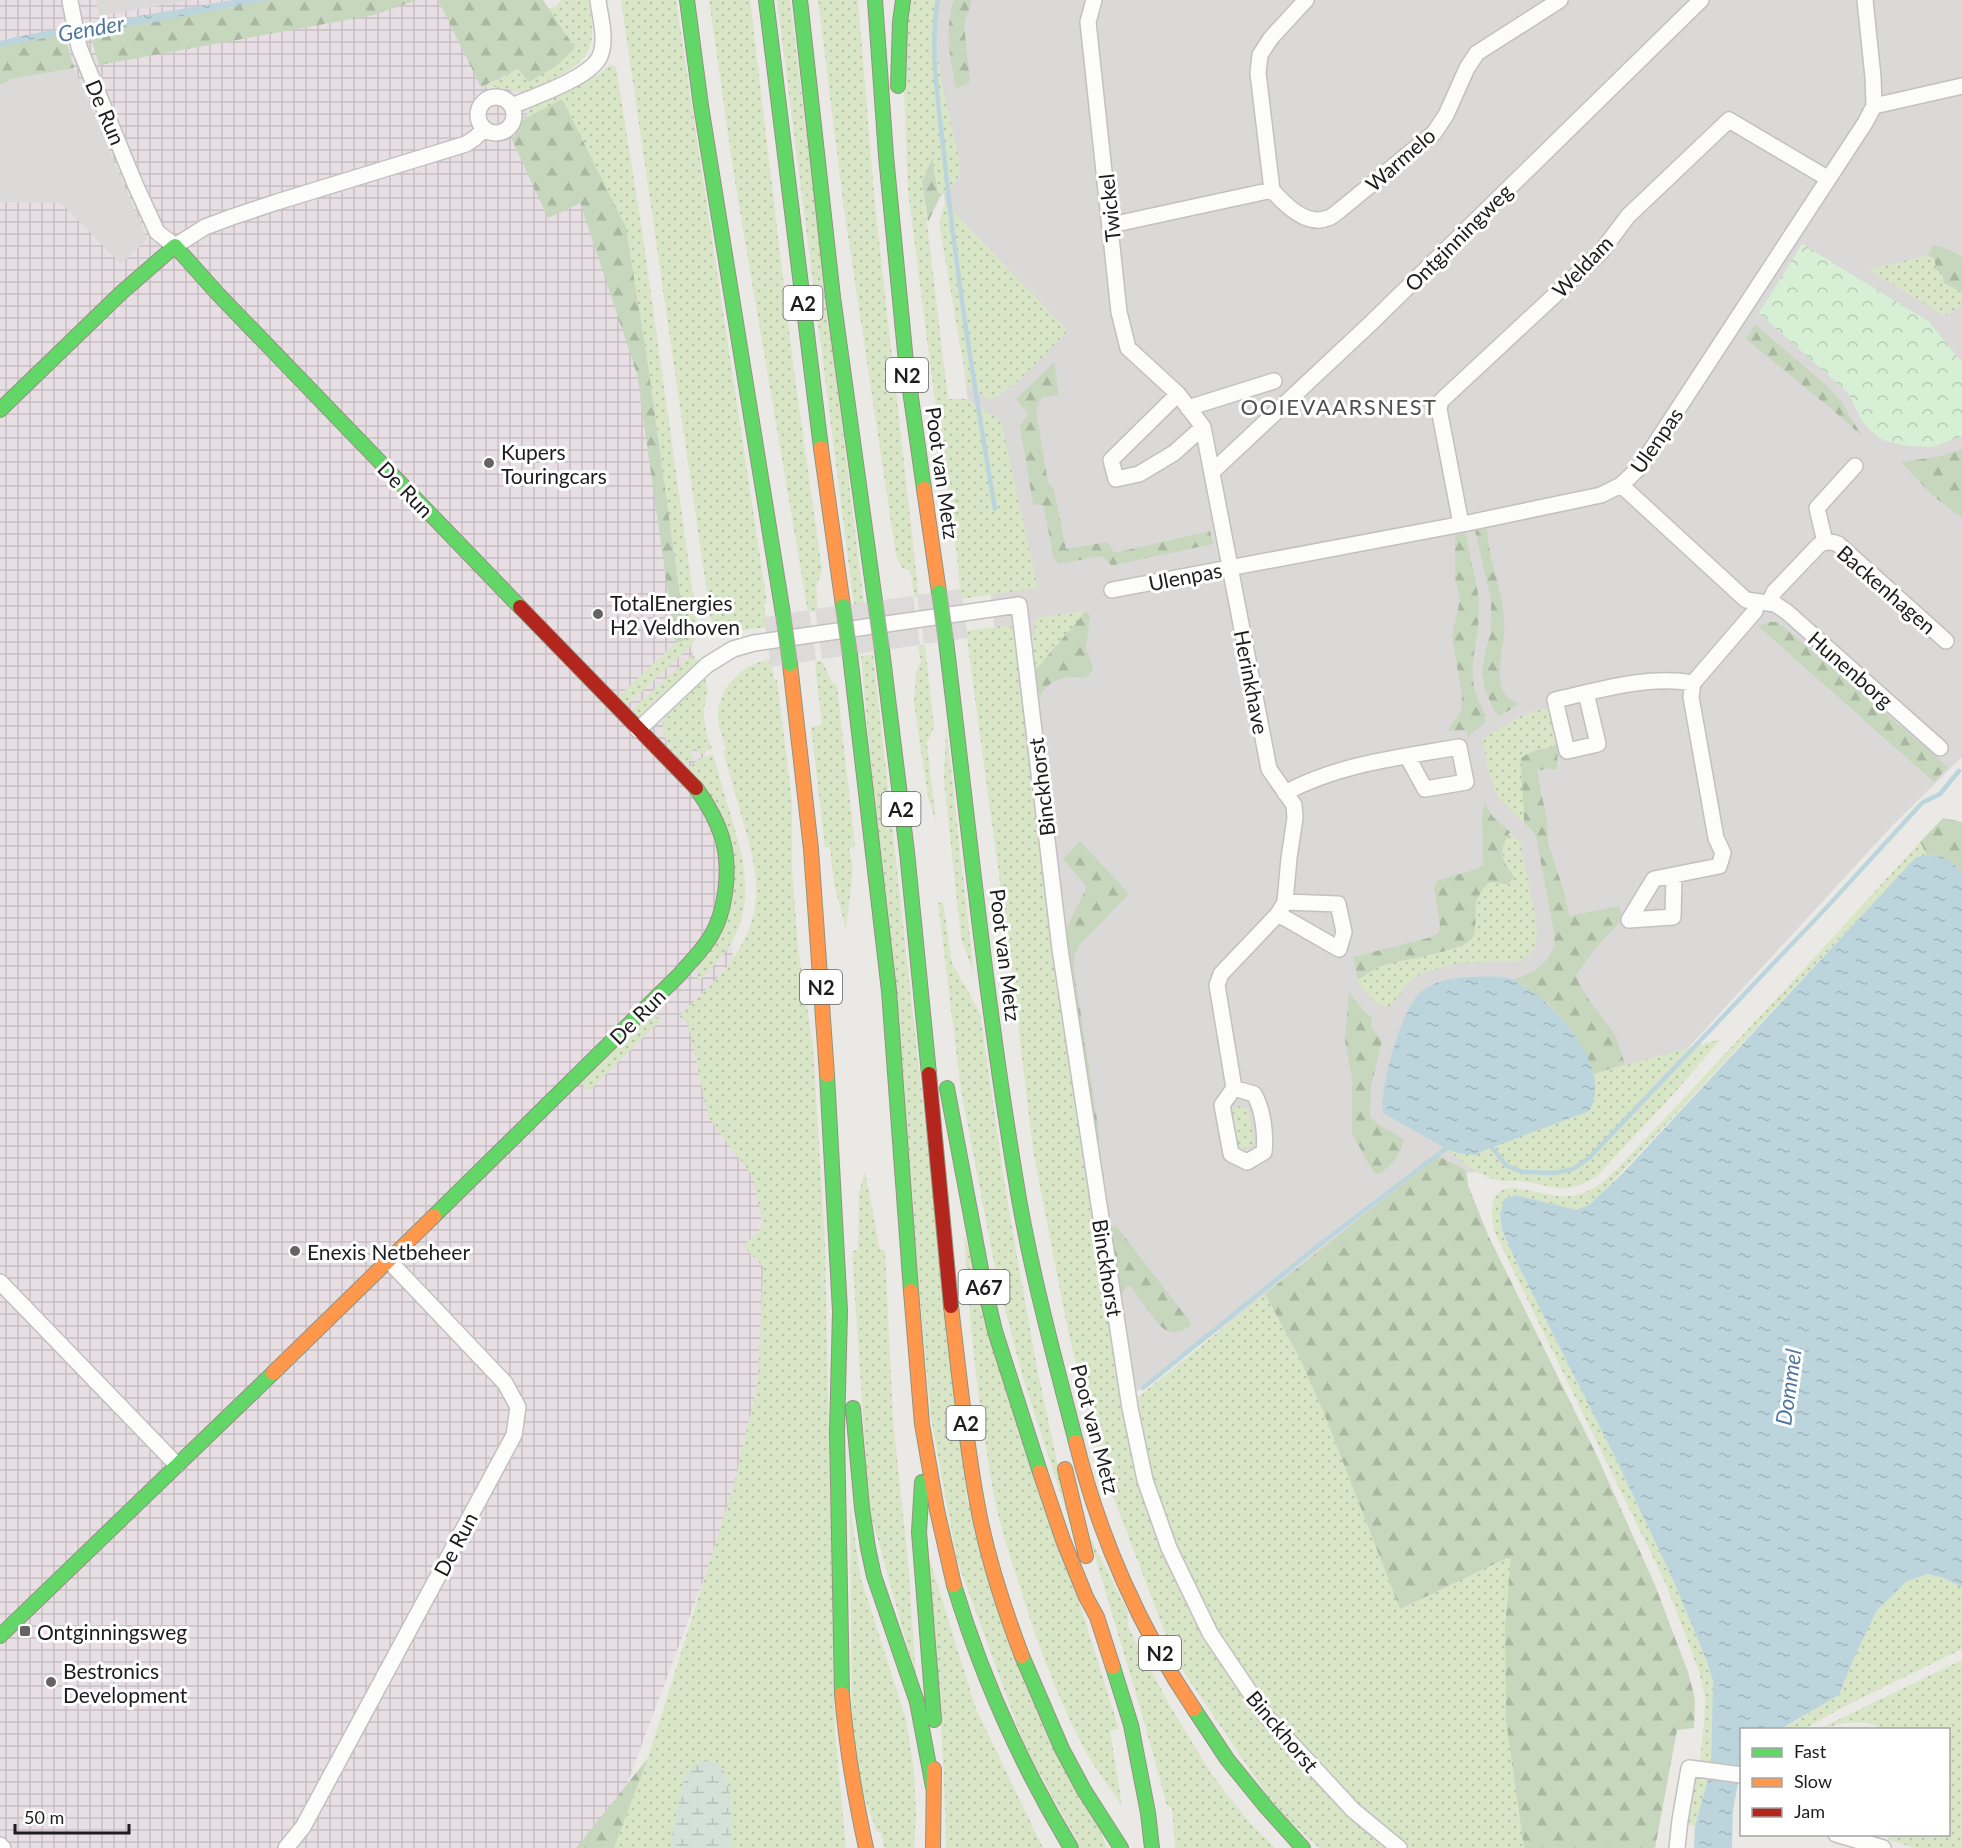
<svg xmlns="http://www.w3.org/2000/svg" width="1962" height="1848" font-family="Lato,sans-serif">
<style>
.residential{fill:#dad9d7}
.industrial{fill:url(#industrial-grid)}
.grass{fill:url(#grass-dots)}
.forest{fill:url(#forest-firs)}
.wetland{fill:url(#wetland-marsh)}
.park{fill:url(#park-crowns)}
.parking{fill:#dbdad9}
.water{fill:url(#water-ripples)}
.pier{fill:#dcdbda}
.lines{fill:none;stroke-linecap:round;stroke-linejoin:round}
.stream{stroke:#bcd5dc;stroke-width:4.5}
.street-casing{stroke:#c2c1c0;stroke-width:18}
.fast-casing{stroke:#929380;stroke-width:16}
.slow-casing{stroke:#929380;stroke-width:16}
.jam-casing{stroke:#929380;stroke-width:16}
.street{stroke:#fcfcfb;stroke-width:15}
.fast{stroke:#63d668;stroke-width:14}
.slow{stroke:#ff974d;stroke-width:14}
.jam{stroke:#b3261e;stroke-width:14}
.fast-bridge-casing{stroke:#bea0a9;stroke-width:16;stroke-linecap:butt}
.fast-bridge{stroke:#63d668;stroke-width:14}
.poi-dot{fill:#656463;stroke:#fff;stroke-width:2}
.labels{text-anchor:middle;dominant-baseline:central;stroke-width:6;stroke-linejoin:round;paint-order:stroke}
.shield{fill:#fff;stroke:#616161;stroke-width:1.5}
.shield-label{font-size:20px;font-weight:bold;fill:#1d1d1d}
.street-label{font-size:21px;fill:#1d1d1d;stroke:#fff}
.poi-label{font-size:21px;fill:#1d1d1d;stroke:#fff;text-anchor:start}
.water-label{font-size:22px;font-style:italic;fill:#4f779d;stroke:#fff}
.neighbourhood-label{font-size:22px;letter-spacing:1.5px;fill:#505050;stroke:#fff}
</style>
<defs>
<pattern id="industrial-grid" width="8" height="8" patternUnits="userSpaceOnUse" patternTransform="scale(1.5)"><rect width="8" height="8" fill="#e8dfe4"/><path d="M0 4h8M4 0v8" fill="none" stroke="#c7bfc3"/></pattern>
<pattern id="grass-dots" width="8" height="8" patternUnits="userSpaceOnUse" patternTransform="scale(1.5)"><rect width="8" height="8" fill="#d8e6c7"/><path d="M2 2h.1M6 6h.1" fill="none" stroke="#b9c5aa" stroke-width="1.8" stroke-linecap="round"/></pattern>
<pattern id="forest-firs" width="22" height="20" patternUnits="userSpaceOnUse" patternTransform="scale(1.5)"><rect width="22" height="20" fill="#c7d7bd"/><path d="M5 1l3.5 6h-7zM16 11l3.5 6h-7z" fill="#aab8a2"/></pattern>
<pattern id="wetland-marsh" width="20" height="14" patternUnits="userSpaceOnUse" patternTransform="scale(1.5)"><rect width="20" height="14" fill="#d4e1d9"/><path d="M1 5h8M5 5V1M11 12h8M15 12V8" fill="none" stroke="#b6c1ba"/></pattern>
<pattern id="park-crowns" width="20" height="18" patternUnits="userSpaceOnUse" patternTransform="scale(1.5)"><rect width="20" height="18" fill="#d6efd5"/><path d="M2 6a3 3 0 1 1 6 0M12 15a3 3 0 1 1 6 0" fill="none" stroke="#b7ccb6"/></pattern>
<pattern id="water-ripples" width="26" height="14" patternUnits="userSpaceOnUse" patternTransform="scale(1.5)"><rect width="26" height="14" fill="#bcd5dc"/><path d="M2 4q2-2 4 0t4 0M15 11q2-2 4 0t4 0" fill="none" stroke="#a1b6bc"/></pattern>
</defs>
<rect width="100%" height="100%" fill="#ebe9e6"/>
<path class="residential" d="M921 0H1962V757L1891 827 1654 1085 1556 1164 1424 1177 1132 1395 995 631Z"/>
<path class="industrial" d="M0 0H495L543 100 636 224 755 1122 772 1397 603 1848H0Z"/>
<path class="grass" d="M561 0H589C594 42 598 55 557 77 547 82 534 89 523 91 507 92 501 84 482 88L519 69 575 48 549 9 556 6Z
M621 0H676L767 603 764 604 767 627 713 634Z
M709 0H750L794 371 822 570 816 588 818 611 808 612 734 176Z
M777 0H790L864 604 854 606Z
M818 0H858L875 205 919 597 915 598 910 571 901 567 896 555 844 209Z
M909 0H942C927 35 947 101 954 137 956 148 962 163 959 174 957 183 945 192 939 199L932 160 922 181 948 399H967L1001 421 1038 588 961 599 955 536 939 433 908 191 904 89Z
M611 65 616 67 642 230 698 629 696 638 690 647 629 703H623L617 698 675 643 686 640 647 359 561 100 523 120C534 96 573 88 596 76 602 73 606 67 611 65Z
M944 206H948L953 211 1068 331C1052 346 1009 396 989 399L967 385 939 223Z
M1928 255C1939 260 1942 273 1944 283L1962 292V305L1945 316 1869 270Z
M1086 611 1032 674 1027 635 1035 634V620L1040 617Z
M1008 625 1012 628 1013 637 1019 636 1125 1402 1205 1637 1390 1848H1319L1289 1820 1269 1798 1175 1659 1110 1488 1089 1417 1067 1326 1033 1150 1012 972 966 631Z
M925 645 934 727 927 743 936 823 928 797 914 704 916 672 921 662 918 646Z
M873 654 967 1500 1107 1848H1081L1025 1747 957 1560 931 1418 861 656Z
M694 656 699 662 641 716H637L633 709 638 704 689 658Z
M771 659 774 679 777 680 792 800V868L798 948 813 1046 825 1243 835 1733 846 1848H614L648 1758 735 1481 758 1381 763 1267 743 1246 763 1226 753 1177 722 1136 708 1116 688 1023 679 1016C698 997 720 978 735 955 767 909 757 867 742 818 736 795 729 773 723 751L726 750C723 739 719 728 718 717 718 687 743 663 771 659Z
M822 661 833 684H837L855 847 849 848 853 869 846 930 834 883 830 847 825 848 811 727 822 725 815 662Z
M704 676C711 696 706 692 704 710 703 723 708 737 712 749L700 754 695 748 690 753 694 758 685 765C672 749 652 731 670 711L669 709Z
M1549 708 1558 744 1551 748 1533 750 1521 782 1524 801V823L1497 796 1488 770 1483 739C1503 726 1524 711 1549 708Z
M946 725 974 974 961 938 944 781Z
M713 754C719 776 726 798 732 820 743 857 753 893 737 931 729 951 713 967 698 982L697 967 733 895 688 768 699 759Z
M1510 832 1520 842 1534 910 1537 934 1534 949 1520 961 1459 963 1429 971 1417 976 1405 986 1391 1006C1377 1009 1363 991 1358 980L1379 967 1404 959 1476 918V902L1486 884 1493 882 1508 884 1512 872C1499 857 1501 847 1510 832Z
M1920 842 1927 855 1916 857 1602 1193 1590 1204 1577 1210 1516 1195 1504 1199 1500 1214 1502 1230 1517 1263 1613 1453 1674 1582 1708 1664 1713 1681 1711 1764 1702 1761 1700 1758 1704 1724 1705 1698 1699 1671 1665 1582 1494 1231C1481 1159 1537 1201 1571 1196 1589 1194 1604 1182 1617 1169 1719 1061 1820 952 1920 842Z
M943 902 952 963 980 1013 1005 1186 1020 1273 1038 1373 1071 1526 1023 1378 997 1278 961 1090 938 903Z
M649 1016 663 1018 591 1089H586L581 1083Z
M1721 1039 1670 1098 1596 1177C1562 1197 1554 1185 1520 1181 1512 1180 1504 1182 1496 1180 1478 1176 1460 1159 1445 1148L1458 1153 1477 1155 1596 1086 1594 1074Z
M1238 1106 1248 1108 1255 1144 1248 1149 1235 1147 1229 1111Z
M865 1171 880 1250H885L893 1420 908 1561 916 1677 869 1508 852 1251 858 1250 859 1193Z
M964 1234 1119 1729 1110 1731 1122 1806C1108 1785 1091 1764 1080 1741 1055 1691 1035 1637 1019 1584 1010 1557 1001 1529 995 1501 979 1414 969 1323 964 1234Z
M1265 1294 1302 1363 1327 1421 1400 1609 1511 1555 1505 1626 1506 1721 1524 1848H1409L1358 1806 1271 1713 1216 1629 1177 1546 1153 1477 1137 1398Z
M850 1507 861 1579 906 1719 914 1771 916 1814 914 1848H884L881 1832H877L859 1783 852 1732Z
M1088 1533 1128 1612V1627L1169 1704 1212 1775 1250 1823 1275 1848H1175L1172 1808 1167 1806 1144 1721Z
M927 1551 976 1709 1043 1848H946C944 1748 937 1650 927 1551Z
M1928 1574 1944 1578 1962 1587V1649L1841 1708 1804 1729 1781 1730 1839 1695 1853 1660 1877 1610 1907 1581Z
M1962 1660V1848H1915L1888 1840 1889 1835 1948 1834V1730L1880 1729C1864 1716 1838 1725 1819 1729Z
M1696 1775 1709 1776 1695 1826 1684 1824 1692 1779Z"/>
<path class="forest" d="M270 0H417L374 15 99 65 89 31 95 33Z
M438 0H543L575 48 556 66 529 82 518 69 481 87Z
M954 0H972L964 25 970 81 965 85 956 88C950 58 944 29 954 0Z
M64 34 74 68 11 79 0 85V47Z
M562 99 626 228 647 359 686 640 675 643 637 374 580 203 548 218 512 140 523 120Z
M932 159 939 199 928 222 922 181Z
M1933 245 1948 249 1962 257V292L1944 283 1942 272 1937 271 1934 258 1928 255Z
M1755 324 1827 386 1841 401 1863 438 1848 423 1746 339Z
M1054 362 1059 395 1042 397 1036 409 1048 483 1054 489 1066 549 1107 542 1114 552H1118L1210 531 1213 544 1114 565H1111L1102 556 1058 564 1053 556 1044 506 1033 504 1020 425 1028 414 1016 399Z
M1962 449V518L1932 495 1901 462 1942 456Z
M1487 529C1488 560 1503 589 1504 620 1506 641 1497 664 1501 685 1503 695 1510 700 1519 704L1500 716 1493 709 1484 687 1482 671 1485 652 1491 632V600L1475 531Z
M1466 533C1469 558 1478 581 1479 606 1480 649 1460 672 1486 715L1484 724 1472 733 1468 739 1467 732 1462 730 1447 731 1461 711 1462 697 1452 636 1460 600 1455 578V535Z
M1086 611 1090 616 1086 648 1093 667 1091 672 1086 678C1067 675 1050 678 1040 696L1032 674Z
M1770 622H1778L1948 767 1934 782 1758 626Z
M1558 744 1557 769 1551 770 1550 768 1537 771 1547 821 1548 843 1565 895 1569 916 1619 906 1623 919 1598 945 1576 975C1584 998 1600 1012 1613 1032 1619 1041 1621 1054 1625 1064L1594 1074 1566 1023 1549 1004 1514 979C1530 975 1549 964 1554 946 1555 942 1554 936 1554 931L1536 837 1533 831 1524 823C1524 801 1521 780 1521 758 1532 749 1546 750 1558 744Z
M1485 803 1493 817 1510 832C1504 842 1498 854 1506 865 1509 870 1512 872 1514 878L1508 884 1493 882 1486 884C1483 889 1479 895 1477 900 1473 911 1478 925 1473 937 1465 952 1400 959 1382 966 1373 969 1365 975 1358 980L1353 957 1432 937 1439 932 1440 926 1434 887 1438 880 1474 870 1483 865 1482 813Z
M1943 818 1962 822V874C1951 858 1946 856 1927 855L1920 842Z
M1080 841 1129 894 1080 944 1074 956V969L1100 1139 1094 1143 1067 952V927L1087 887 1063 859Z
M1349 992 1364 1011 1372 1017 1371 1027 1382 1041 1371 1086 1370 1117 1378 1124 1403 1139C1402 1154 1392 1166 1379 1174L1375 1173 1371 1168 1352 1133V1079L1345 1040Z
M1438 1156 1464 1169 1467 1175 1468 1185 1488 1235 1598 1458 1655 1585 1688 1672 1695 1699 1694 1728 1677 1730 1655 1848H1524L1506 1721 1505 1626 1511 1556 1400 1609 1327 1421 1302 1363 1265 1294Z
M1116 1226 1189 1320 1191 1325C1184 1331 1173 1335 1164 1329 1157 1324 1138 1296 1131 1287L1127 1286 1122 1295H1120L1112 1234V1227Z
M648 1758 614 1848H576Z"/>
<path class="wetland" d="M704 1761C711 1762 716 1762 721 1767 734 1781 731 1829 731 1848H671V1838L685 1775 695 1764Z"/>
<path class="park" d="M1802 244 1928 321 1962 362V436L1933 447 1906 446 1883 440 1871 431 1862 421 1848 393 1759 313Z"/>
<path class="parking" d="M96 0H192L99 16Z
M74 68 147 239 121 264 61 203 0 202V85L11 79Z"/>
<path class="water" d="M233 0H270L95 33 92 31 65 34 0 47V41C29 33 60 29 90 25L92 24Z
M1927 855C1946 856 1951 858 1962 874V1587L1944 1578 1928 1574 1907 1581 1877 1610 1853 1660 1839 1695 1781 1729 1742 1730 1741 1767 1733 1810 1732 1848H1694L1695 1826 1709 1776 1711 1764 1713 1681 1708 1664 1674 1582 1613 1453 1517 1263 1502 1230 1500 1214 1504 1199 1516 1195 1577 1210 1590 1204 1623 1173 1916 857Z
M1465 977C1480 977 1498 975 1512 979 1516 980 1520 984 1523 986 1557 1004 1614 1071 1589 1111L1480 1152 1477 1155 1458 1153 1445 1148 1383 1113C1379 1089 1402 1005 1422 991 1435 981 1449 979 1465 977Z"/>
<path class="pier" d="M961 589 968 638 924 644 917 595Z
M913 596 920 645 822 659 815 609Z
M809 610 816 660 771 667 764 617Z"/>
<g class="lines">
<path class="stream" d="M938 0C929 43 939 109 944 154 956 273 975 391 995 509
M1488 1143 1507 1166 1523 1172 1554 1173 1573 1169 1589 1158 1827 907 1922 803 1940 794 1959 771
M1143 1388 1314 1249 1449 1146"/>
<defs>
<path id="street" d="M1094 0 1088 22 1119 312 1128 348 1178 394 1203 427 1269 769 1294 805 1295 818 1289 858 1285 902 1278 914 1221 974 1217 985 1234 1088 1222 1105 1231 1154 1247 1162 1264 1152C1266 1135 1263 1109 1254 1094L1234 1088
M1306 0 1271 38 1260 55 1258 73 1272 190C1284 204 1307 227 1328 218 1332 217 1336 213 1340 210L1434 133 1446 115 1467 68 1477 53 1560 0
M70 1 79 47 135 184 157 232 175 246 205 227 232 217 277 202 466 144 475 138 484 129
M478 115a18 18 0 1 1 36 0a18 18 0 1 1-36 0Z
M512 106C533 97 592 77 600 56 607 39 600 17 598 0
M1874 106 1962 86
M1111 225 1272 190
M1178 394 1111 460 1116 479 1139 474 1174 453 1203 427
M1188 408 1274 381
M1212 472 1370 324 1701 0
M1621 485 1746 600 1775 604 1787 612 1940 748
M1461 524 1439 409 1441 401 1601 252 1628 216 1729 120 1827 178
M1825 542 1817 508 1855 466
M1112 590 1468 523 1601 495 1621 485 1640 467 1865 123 1874 106 1873 77 1865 0
M1769 603 1774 592 1818 546C1824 541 1831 541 1838 544L1946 641
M1586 693 1598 744 1567 751 1555 700C1600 690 1647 675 1693 683
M638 730 707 665 733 649 754 643 1019 605 1060 949 1130 1408 1145 1480 1169 1548 1210 1633 1265 1715 1353 1810 1399 1848
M1285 793C1338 764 1401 757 1459 747L1466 782 1425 789 1407 756
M1278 914 1339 949 1344 932 1338 904 1285 902
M1629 920 1654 879 1719 866 1723 853 1716 838 1691 697 1693 683 1755 611 1756 602
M1629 920 1673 917 1674 875
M0 1282 177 1465
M1836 1834 1883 1848
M0 1845 3 1848
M286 1848 303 1827 514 1435 518 1407 505 1383 389 1261
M1677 1848 1680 1820 1689 1768 1742 1775"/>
<path id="fast" d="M687 0 701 106 783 614
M766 0 821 448
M800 0 833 297 875 601
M875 0 886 156 906 362 924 489
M898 86 900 22 903 0
M0 410 121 293 175 246 217 293 520 607
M946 641C968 821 986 1002 1016 1181 1030 1269 1054 1356 1076 1442
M882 650 907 852 929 1074
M850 655 889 991 911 1291
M827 1075 840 1311 837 1432 842 1694
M947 1088 983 1280 995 1331 1040 1472
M434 1216 680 974C691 961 704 949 712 934 719 922 723 907 725 893 731 851 721 823 696 788
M853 1408 862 1508 868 1548 874 1576 917 1702 933 1787
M922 1482 919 1532 934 1720
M954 1585C982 1678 1021 1765 1071 1848
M0 1636 273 1373
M1022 1656 1062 1749 1084 1790 1121 1848
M1113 1667 1131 1725 1148 1813 1152 1848
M1194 1709 1227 1759 1266 1807 1303 1848"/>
<path id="slow" d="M821 448 843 606
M924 489 939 592
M790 664 811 849 827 1075
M911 1291 922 1424 937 1510 954 1585
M951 1306C959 1372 965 1437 977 1502 986 1554 1003 1606 1022 1656
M273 1373 434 1216
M1076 1442C1099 1536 1140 1629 1194 1709
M1065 1469 1086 1556
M1040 1472 1063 1540 1086 1597 1097 1617 1113 1667
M842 1694C846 1746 855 1797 866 1848
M933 1848 934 1769"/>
<path id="jam" d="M520 607 696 788
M929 1074 951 1306"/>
</defs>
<use href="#street" class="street-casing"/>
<use href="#fast" class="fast-casing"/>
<use href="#slow" class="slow-casing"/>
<use href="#jam" class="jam-casing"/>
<use href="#street" class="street"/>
<use href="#fast" class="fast"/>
<use href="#slow" class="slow"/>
<use href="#jam" class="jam"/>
<defs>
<path id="fast-bridge" d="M939 592 946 641
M875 601 882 650
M843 606 850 655
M783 614 790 664"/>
</defs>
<use href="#fast-bridge" class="fast-bridge-casing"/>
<use href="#fast-bridge" class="fast-bridge"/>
</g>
<g class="poi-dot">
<circle cx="489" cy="463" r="6"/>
<circle cx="598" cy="614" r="6"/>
<circle cx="295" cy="1251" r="6"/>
<rect x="19" y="1625" width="12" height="12" rx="3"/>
<circle cx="51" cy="1682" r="6"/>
</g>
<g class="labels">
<g class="shield">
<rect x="783.5" y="286" width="39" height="34" rx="4.5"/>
<rect x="886" y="358" width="42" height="34" rx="4.5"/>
<rect x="881.5" y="792" width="39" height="34" rx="4.5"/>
<rect x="800" y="970" width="42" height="34" rx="4.5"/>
<rect x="958.5" y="1270" width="51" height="34" rx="4.5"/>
<rect x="946.5" y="1406" width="39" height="34" rx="4.5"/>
<rect x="1139" y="1636" width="42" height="34" rx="4.5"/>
</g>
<g class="shield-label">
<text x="803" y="303">A2</text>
<text x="907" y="375">N2</text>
<text x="901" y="809">A2</text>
<text x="821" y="987">N2</text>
<text x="984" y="1287">A67</text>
<text x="966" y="1423">A2</text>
<text x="1160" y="1653">N2</text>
</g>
<g class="street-label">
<text transform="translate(106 112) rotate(67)">De Run</text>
<text transform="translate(1400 159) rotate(-41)">Warmelo</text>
<text transform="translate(1109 208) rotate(-96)">Twickel</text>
<text transform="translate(1458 237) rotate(-45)">Ontginningweg</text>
<text transform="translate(1582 266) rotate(-46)">Weldam</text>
<text transform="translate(1656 440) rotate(-55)">Ulenpas</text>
<text transform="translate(943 473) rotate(82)">Poot van Metz</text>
<text transform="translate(406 489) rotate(46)">De Run</text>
<text transform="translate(1185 576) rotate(-11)">Ulenpas</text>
<text transform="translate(1887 589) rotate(41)">Backenhagen</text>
<text transform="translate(1851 669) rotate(41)">Hunenborg</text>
<text transform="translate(1252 682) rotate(79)">Herinkhave</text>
<text transform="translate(1041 787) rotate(-97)">Binckhorst</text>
<text transform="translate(1006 955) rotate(83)">Poot van Metz</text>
<text transform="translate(637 1016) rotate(-45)">De Run</text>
<text transform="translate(1108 1268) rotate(81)">Binckhorst</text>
<text transform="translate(1096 1429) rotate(75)">Poot van Metz</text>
<text transform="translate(455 1544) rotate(-62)">De Run</text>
<text transform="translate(1283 1731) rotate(50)">Binckhorst</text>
</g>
<g class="poi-label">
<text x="501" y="451">Kupers<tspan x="501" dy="24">Touringcars</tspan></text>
<text x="610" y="602">TotalEnergies<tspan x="610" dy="24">H2 Veldhoven</tspan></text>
<text x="307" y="1251">Enexis Netbeheer</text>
<text x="37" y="1631">Ontginningsweg</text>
<text x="63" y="1670">Bestronics<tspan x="63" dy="24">Development</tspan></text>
</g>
<g class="water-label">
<text transform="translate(91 28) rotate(-10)">Gender</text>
<text transform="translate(1788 1387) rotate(-82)">Dommel</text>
</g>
<g class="neighbourhood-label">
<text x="1339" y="406">OOIEVAARSNEST</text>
</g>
</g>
<rect x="1740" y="1728" width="210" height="108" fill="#ffffff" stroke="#a5a5a5" stroke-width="1.5"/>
<rect x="1752" y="1748" width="30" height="9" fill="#63d668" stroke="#a5a5a5" stroke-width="1.5"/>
<text x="1794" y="1758" font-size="18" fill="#1d1d1d">Fast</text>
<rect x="1752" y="1778" width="30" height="9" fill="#ff974d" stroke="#a5a5a5" stroke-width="1.5"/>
<text x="1794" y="1788" font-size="18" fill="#1d1d1d">Slow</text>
<rect x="1752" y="1808" width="30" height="9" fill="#b3261e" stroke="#a5a5a5" stroke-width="1.5"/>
<text x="1794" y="1818" font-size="18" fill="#1d1d1d">Jam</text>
<path d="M15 1824v9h114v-9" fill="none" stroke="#1d1d1d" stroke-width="3"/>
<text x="24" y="1824" font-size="18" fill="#1d1d1d" stroke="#ffffff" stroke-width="4.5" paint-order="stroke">50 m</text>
</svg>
